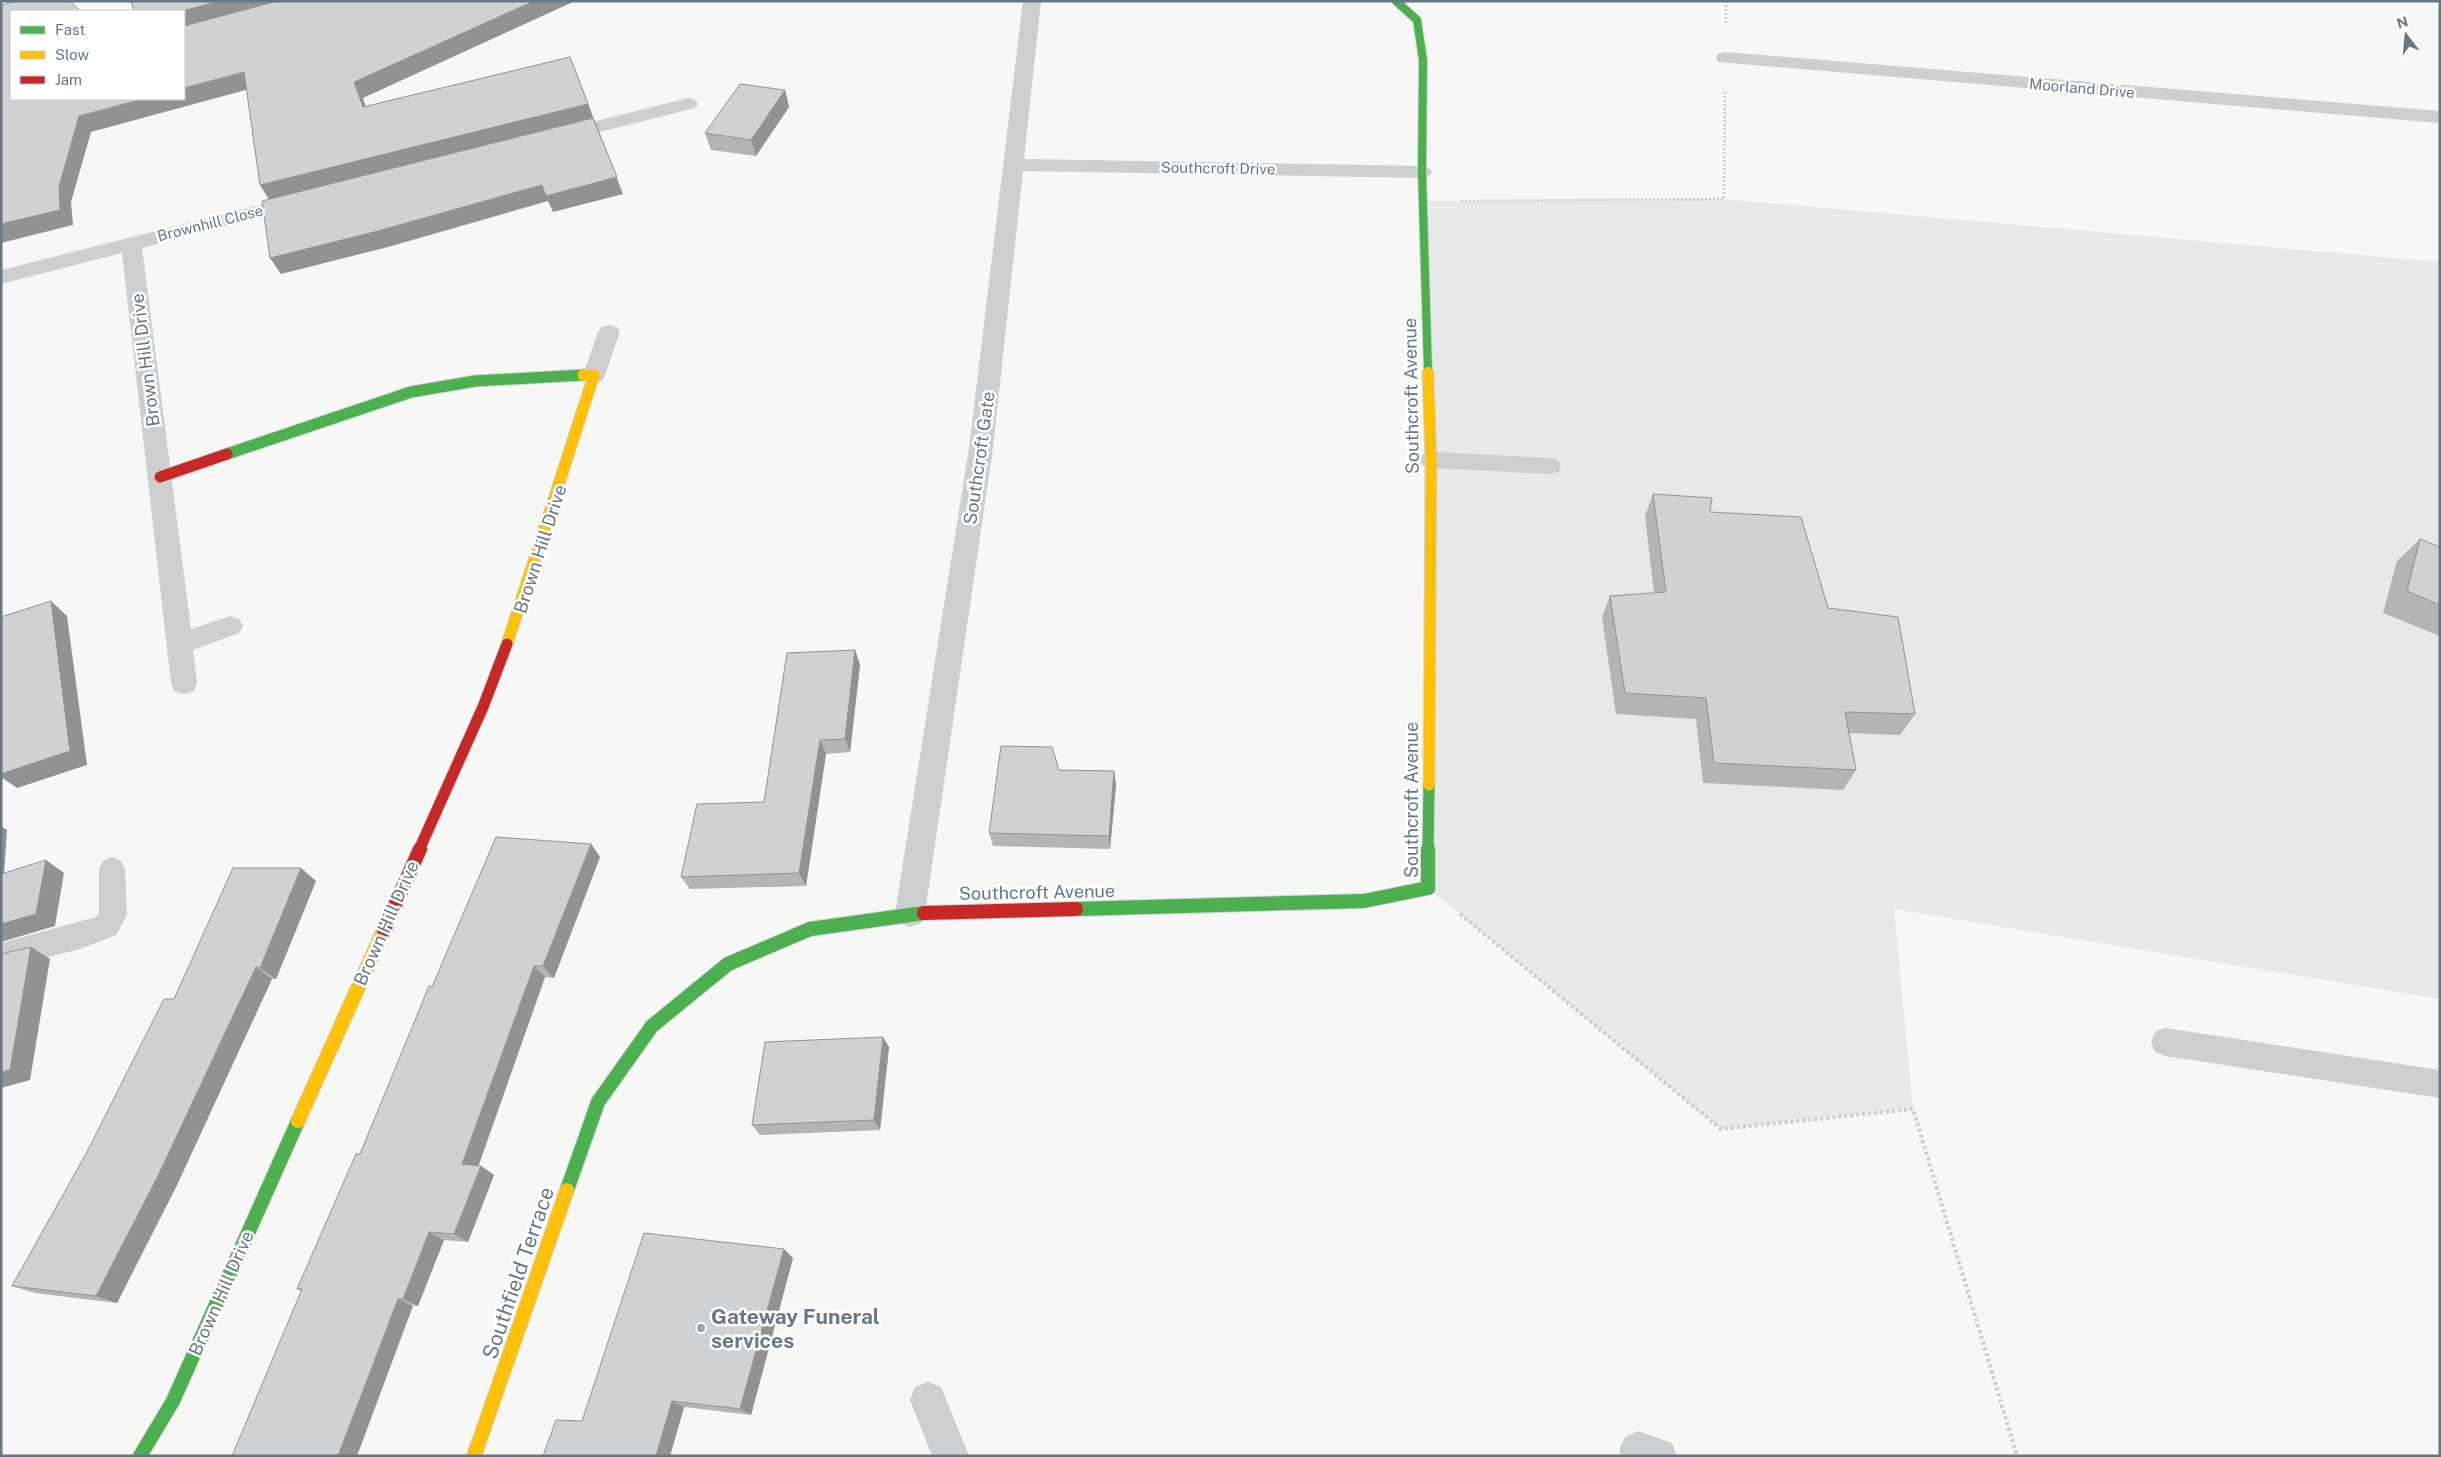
<svg xmlns="http://www.w3.org/2000/svg" width="2441" height="1457" font-family="'Public Sans',sans-serif">
<style>
.built{fill:#e7e9e8}
.lines{fill:none;stroke-linecap:round;stroke-linejoin:round}
.fast-far2-casing{stroke:#d4d5d6;stroke-width:10}
.fast-far1-casing{stroke:#d4d5d6;stroke-width:13}
.fast-casing{stroke:#d4d5d6;stroke-width:16}
.slow-far2-casing{stroke:#d4d5d6;stroke-width:10}
.slow-far1-casing{stroke:#d4d5d6;stroke-width:13}
.slow-casing{stroke:#d4d5d6;stroke-width:16}
.jam-far1-casing{stroke:#d4d5d6;stroke-width:13}
.jam-casing{stroke:#d4d5d6;stroke-width:16}
.path-far1{stroke:#cbcccc;stroke-width:2.5;stroke-dasharray:2 2;stroke-linecap:butt}
.path{stroke:#cbcccc;stroke-width:4;stroke-dasharray:3 3;stroke-linecap:butt}
.lane{fill:#cccecf;fill-rule:evenodd}
.street{fill:#cccecf;fill-rule:evenodd}
.fast-far2{stroke:#4caf50;stroke-width:8}
.fast-far1{stroke:#4caf50;stroke-width:11}
.fast{stroke:#4caf50;stroke-width:14}
.slow-far2{stroke:#ffc107;stroke-width:8}
.slow-far1{stroke:#ffc107;stroke-width:11}
.slow{stroke:#ffc107;stroke-width:14}
.jam-far1{stroke:#c62828;stroke-width:11}
.jam{stroke:#c62828;stroke-width:14}
.wall{fill:#b3b4b5}
.shaded-wall{fill:#929293}
.building{fill:#d0d1d2;stroke:#929293}
.poi-dot{fill:#99a4ad;stroke:#fff;stroke-width:2}
.labels{text-anchor:middle;dominant-baseline:central;stroke-width:5;stroke-linejoin:round;paint-order:stroke}
.far-street-label{font-size:15px;fill:#677785;stroke:#fff}
.street-label{font-size:18px;fill:#677785;stroke:#fff}
.near-street-label{font-size:21px;fill:#677785;stroke:#fff}
.near-poi-label{font-size:21px;font-weight:bold;fill:#677785;stroke:#fff;text-anchor:start}
</style>
<rect width="100%" height="100%" fill="#f7f7f6"/>
<path class="built" d="M1724 199 2440 262V999L1894 909 1913 1109 1721 1129 1428 888 1423 201Z"/>
<g class="lines">
<defs>
<path id="fast-far2" d="M1396 1 1417 20 1423 60 1422 172 1428 371"/>
<path id="fast-far1" d="M227 454 411 392 475 381 583 375
M1428 850 1429 785"/>
<path id="fast" d="M1076 909 1364 901 1428 888V849
M567 1190 598 1102 652 1026 728 964 810 929 924 913
M140 1456 173 1401 298 1121"/>
<path id="slow-far2" d="M1428 371V374"/>
<path id="slow-far1" d="M1428 373 1431 460 1429 785
M507 644 594 375H583"/>
<path id="slow" d="M298 1121 384 930
M474 1456 567 1190"/>
<path id="jam-far1" d="M160 477 227 454
M419 850 483 707 507 644"/>
<path id="jam" d="M924 913 1076 909
M384 930 420 849"/>
</defs>
<use href="#fast-far2" class="fast-far2-casing"/>
<use href="#fast-far1" class="fast-far1-casing"/>
<use href="#fast" class="fast-casing"/>
<use href="#slow-far2" class="slow-far2-casing"/>
<use href="#slow-far1" class="slow-far1-casing"/>
<use href="#slow" class="slow-casing"/>
<use href="#jam-far1" class="jam-far1-casing"/>
<use href="#jam" class="jam-casing"/>
<path class="path-far1" d="M1726 1V24
M1461 201 1724 199 1725 90"/>
<path class="path" d="M1460 914 1721 1129 1913 1109 2017 1456"/>
<path class="lane" d="M1431 452 1550 458 1558 460 1561 466 1558 472 1550 474 1431 468 1423 466 1420 460 1423 454Z
M112 857 121 861 125 869 127 915 116 935 80 949 1 969V943L96 917 99 913V869L103 861Z
M2165 1028 2440 1070V1098L2165 1056 2155 1052 2151 1042 2155 1032Z"/>
<path class="street" d="M1023 1H1041L1024 159 1422 166 1429 168 1432 172 1429 176 1422 178 1023 171 993 448 925 913 921 923 910 927 899 923 895 913 969 448Z
M1725 52 2440 111V123L1718 62 1716 58 1718 54Z
M688 98 695 100 698 104 695 108 560 142 553 140 550 136 553 132Z
M300 195 307 197 310 201 307 205 142 248 191 629 230 616 239 619 243 626 239 633 193 650 197 683 194 691 184 694 174 691 171 683 122 253 1 284V270Z
M609 325 617 327 620 332 605 375 602 381 594 383 586 381 583 375 598 332 601 327Z
M928 1382 941 1387 969 1456H932L910 1400 915 1387Z
M1638 1431 1672 1443 1677 1456H1622L1619 1450 1625 1437Z"/>
<use href="#fast-far2" class="fast-far2"/>
<use href="#fast-far1" class="fast-far1"/>
<use href="#fast" class="fast"/>
<use href="#slow-far2" class="slow-far2"/>
<use href="#slow-far1" class="slow-far1"/>
<use href="#slow" class="slow"/>
<use href="#jam-far1" class="jam-far1"/>
<use href="#jam" class="jam"/>
</g>
<path class="wall" d="M785 90 789 107 756 156 711 150 705 133Z
M1653 494 1710 512 1828 608 1915 714 1900 735 1849 733 1856 770 1843 790 1703 783 1696 719 1616 714 1602 617 1610 596 1654 593 1645 516Z
M2420 539 2440 547V636L2383 613 2397 561Z
M855 650 860 665 850 752 826 754 806 886 690 889 681 877 764 802Z
M1059 770 1114 771 1116 785 1110 849 993 846 989 833Z
M591 844 600 857 554 978 545 977 478 1166H481L494 1175 468 1242 444 1240 418 1306 301 1291 297 1289 360 1154 432 987Z
M316 881 276 979H272L177 1185 117 1303 35 1293 12 1286 174 999Z
M889 1047 880 1130 760 1135 752 1125Z
M793 1258 751 1415 684 1407 670 1456H543L582 1421Z"/>
<path class="shaded-wall" d="M220 1H289L184 29V11H182Z
M534 1H575L363 98 371 123 363 107 354 82Z
M570 57 623 194 553 212 548 201 388 247 281 274 270 258 542 185 617 177 270 201 260 185Z
M244 72 253 88 91 132 71 202 73 225 1 243V224L59 187 79 116 143 99H184V88Z
M785 90 789 107 756 156 751 140Z
M51 601 67 616 87 765 17 788 1 777V774Z
M855 650 860 665 850 752 845 739Z
M820 740 826 754 806 886 799 873Z
M1114 771 1116 785 1110 849 1109 836Z
M1 826 7 830 3 892 1 891Z
M591 844 600 857 554 978 543 966Z
M46 860 64 873 55 926 1 942V924Z
M301 868 316 881 276 979 260 968Z
M31 947 50 959 30 1080 1 1088V1072Z
M534 966 545 977 476 1173 462 1164Z
M256 967 272 979 177 1185 117 1303 96 1296Z
M883 1037 889 1047 880 1130 874 1120Z
M481 1166 494 1175 468 1242 454 1234Z
M429 1232 444 1240 418 1306 403 1299Z
M784 1249 793 1258 751 1415 740 1409Z
M398 1299 413 1306 357 1456H338Z
M672 1401 684 1407 670 1456H656Z"/>
<path class="building" d="M17 1H70L80 11H11V99H143L79 116 59 187 60 210 1 224V5Z
M131 1H220L182 11H134Z
M277 1H534L354 82 363 107 570 57 588 104 260 185 244 72 184 88V26Z
M740 84 785 90 751 140 705 133Z
M593 118 617 177 546 196 542 185 378 231 270 258 262 201Z
M1653 494 1712 498 1710 512 1801 517 1828 608 1898 617 1915 714 1845 712 1856 770 1714 763 1706 698 1625 693 1610 596 1666 592Z
M2420 539 2440 547V605L2407 591Z
M51 601 70 751 1 774V617Z
M855 650 845 739 820 740 799 873 681 877 697 804 764 802 787 653Z
M1001 746 1052 747 1059 770 1114 771 1109 836 989 833Z
M496 837 591 844 543 966H534L462 1164 481 1166 454 1234 429 1232 403 1299H398L338 1456H232L302 1289H297L356 1154H360L429 986 432 987Z
M46 860 36 914 1 924V874Z
M233 868H301L260 968 256 967 158 1176 96 1296 12 1286 87 1152 164 999H174Z
M31 947 10 1070 1 1072V954Z
M883 1037 874 1120 752 1125 765 1042Z
M644 1233 784 1249 740 1409 672 1401 656 1456H543L556 1420 582 1421Z"/>
<circle class="poi-dot" cx="701" cy="1328" r="5"/>
<g class="labels">
<g class="far-street-label">
<text transform="translate(2082 88) rotate(5)">Moorland Drive</text>
<text transform="translate(1218 168) rotate(1)">Southcroft Drive</text>
<text transform="translate(210 223) rotate(-14)">Brownhill Close</text>
</g>
<g class="street-label">
<text transform="translate(145 360) rotate(-97)">Brown Hill Drive</text>
<text transform="translate(1411 396) rotate(-91)">Southcroft Avenue</text>
<text transform="translate(979 458) rotate(-82)">Southcroft Gate</text>
<text transform="translate(540 549) rotate(-72)">Brown Hill Drive</text>
<text transform="translate(1411 800) rotate(-90)">Southcroft Avenue</text>
<text transform="translate(1037 892) rotate(-1)">Southcroft Avenue</text>
<text transform="translate(386 923) rotate(-66)">Brown Hill Drive</text>
<text transform="translate(221 1293) rotate(-66)">Brown Hill Drive</text>
</g>
<g class="near-street-label">
<text transform="translate(518 1273) rotate(-71)">Southfield Terrace</text>
</g>
<g class="near-poi-label">
<text x="711" y="1316">Gateway Funeral<tspan x="711" dy="24">services</tspan></text>
</g>
</g>
<rect width="2441" height="1457" fill="none" stroke="#677785" stroke-width="5"/>
<rect x="10" y="10" width="175" height="90" fill="#ffffff" stroke="#c2c9ce"/>
<rect x="20" y="26" width="25" height="8" fill="#4caf50" stroke="#c2c9ce"/>
<text x="55" y="35" font-size="15" fill="#677785">Fast</text>
<rect x="20" y="51" width="25" height="8" fill="#ffc107" stroke="#c2c9ce"/>
<text x="55" y="60" font-size="15" fill="#677785">Slow</text>
<rect x="20" y="76" width="25" height="8" fill="#c62828" stroke="#c2c9ce"/>
<text x="55" y="85" font-size="15" fill="#677785">Jam</text>
<g transform="translate(2406 35) rotate(344)" stroke="#ffffff" stroke-width="4" paint-order="stroke">
<path d="M0-4L9 19L0 12L-9 19Z" fill="#677785"/>
<text y="-8" font-size="14" font-weight="bold" text-anchor="middle" fill="#677785">N</text>
</g>
</svg>
